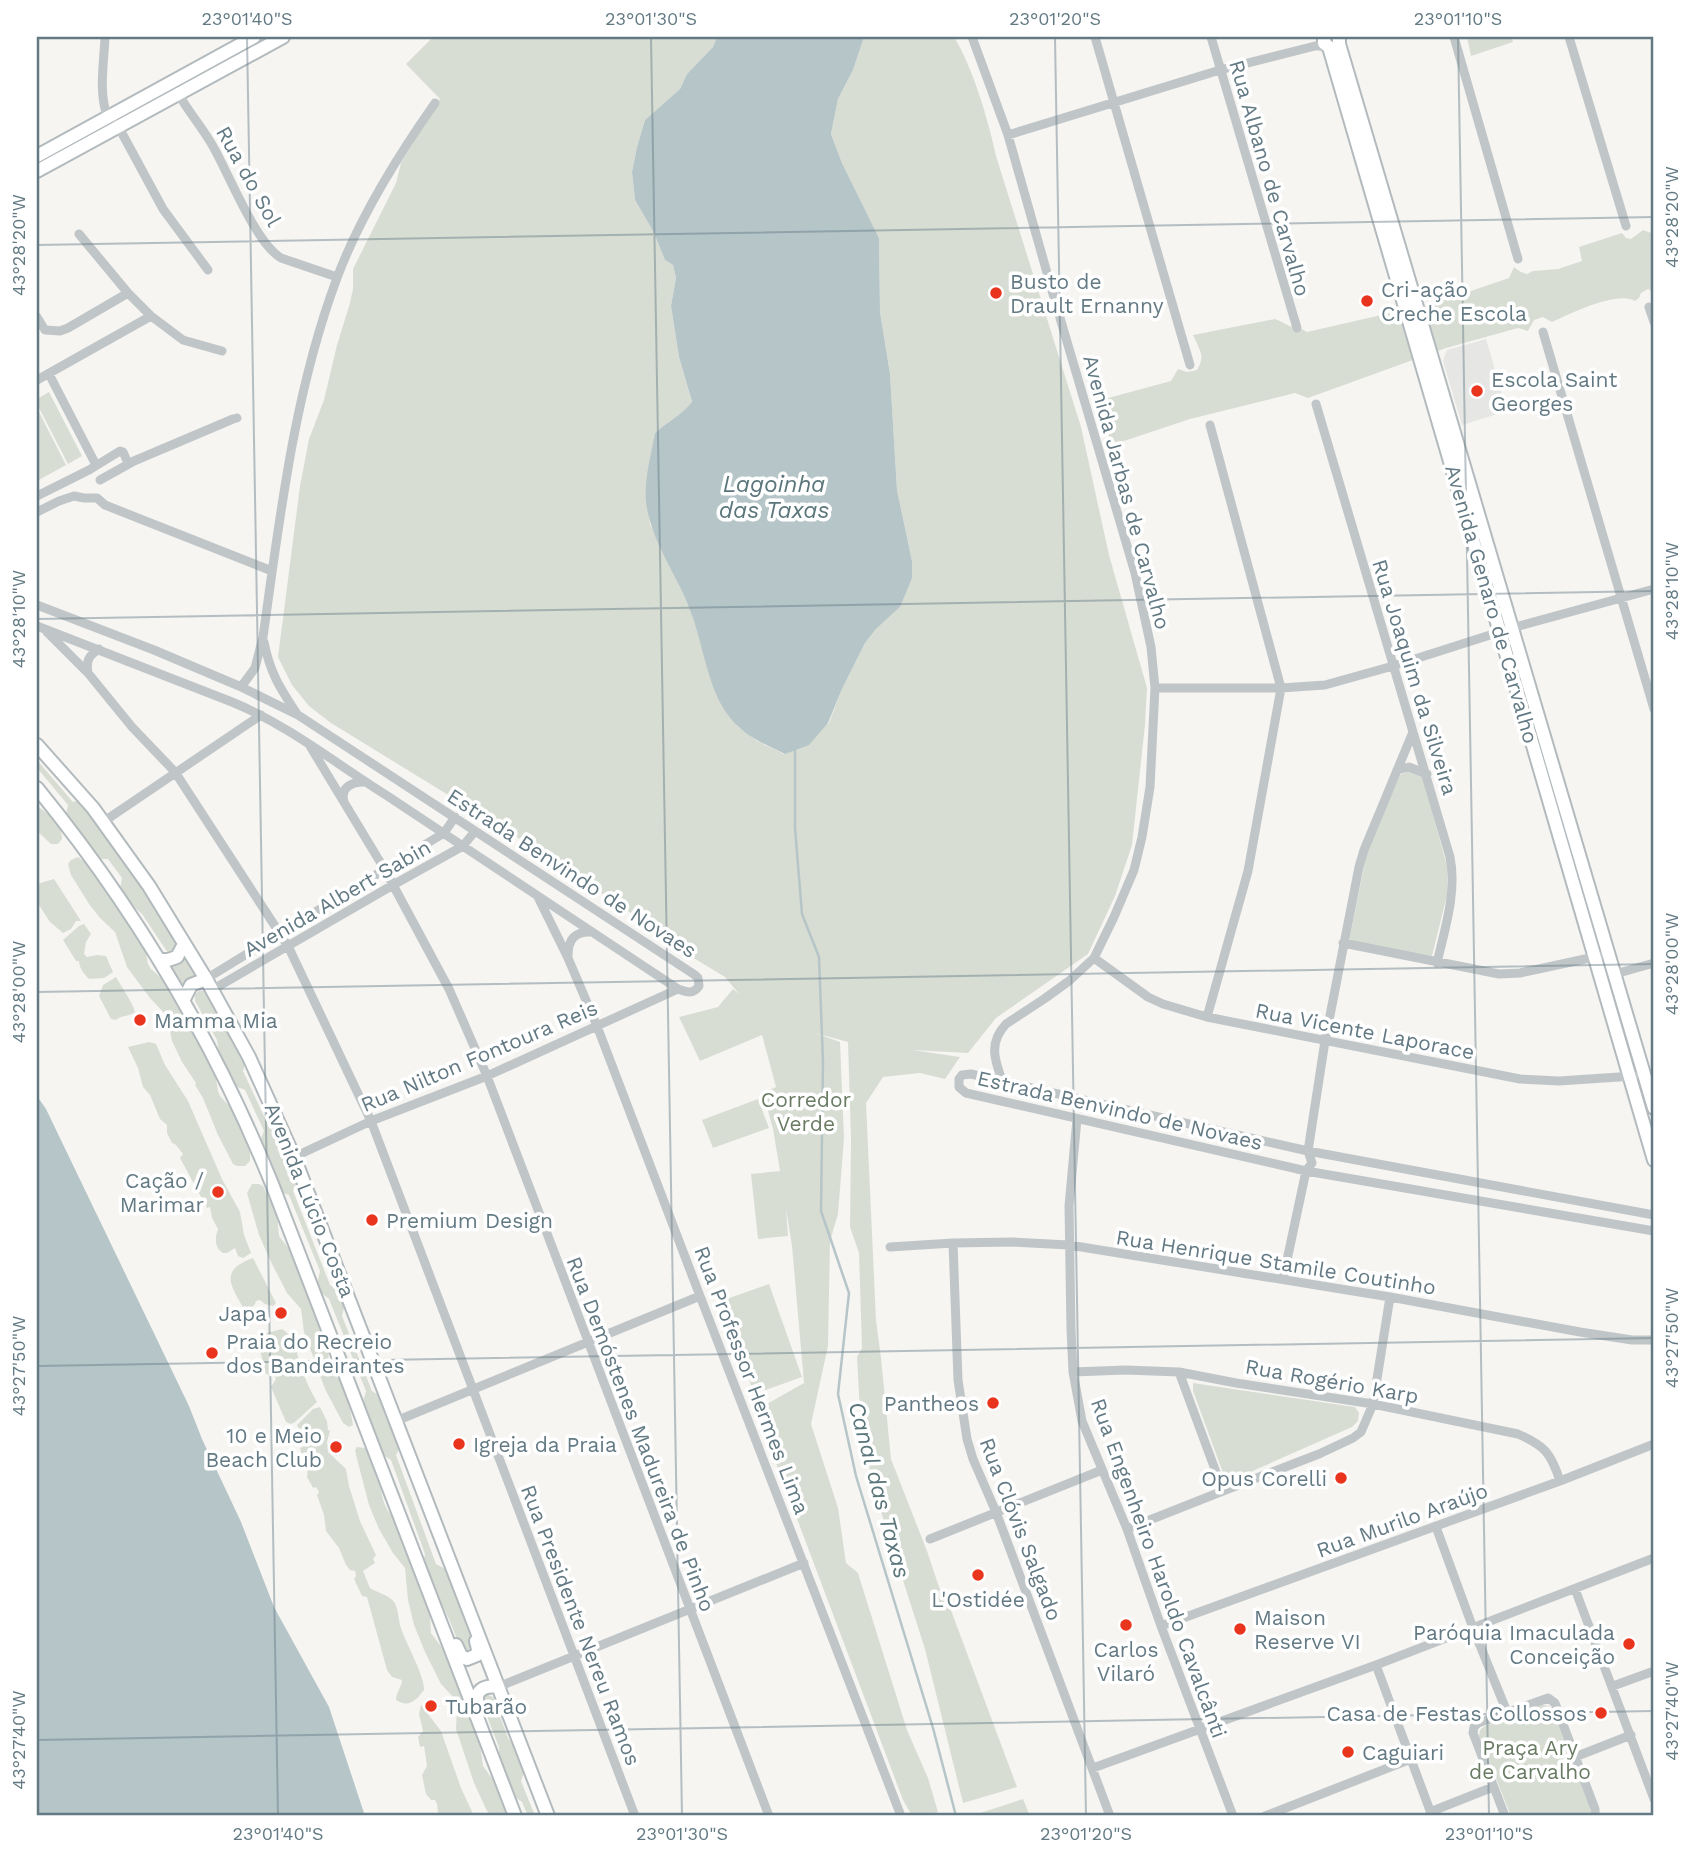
<svg xmlns="http://www.w3.org/2000/svg" width="1691" height="1853" font-family="'Work Sans',sans-serif">
<style>
.built{fill:#e6e7e5}
.green{fill:#d8ddd3}
.water{fill:#b6c5c8}
.lines{fill:none;stroke-linecap:round;stroke-linejoin:round}
.stream{stroke:#b6c5c8;stroke-width:2.5}
.secondary-casing{stroke:#b3babd;stroke-width:16}
.street{stroke:#c0c6c8;stroke-width:9}
.secondary{stroke:#fff;stroke-width:12}
.ticks{fill:none;stroke:#637a84;stroke-width:2;stroke-opacity:0.45}
.poi-dot{fill:#ea351e;stroke:#fff;stroke-width:2.5}
.labels{text-anchor:middle;dominant-baseline:central;stroke-width:7;stroke-linejoin:round;paint-order:stroke}
.street-label{font-size:21px;fill:#637a84;stroke:#fff}
.poi-label{font-size:21px;fill:#637a84;stroke:#fff;text-anchor:start}
.park-label{font-size:21px;fill:#6a7b63;stroke:#fff}
.water-label{font-size:23px;font-style:italic;fill:#5a767a;stroke:#fff}
.neatline{fill:none;stroke:#637a84;stroke-width:2.5}
.ticks-label{font-size:18px;text-anchor:middle;fill:#637a84}
</style>
<rect width="100%" height="100%" fill="#f6f5f2"/>
<path class="built" d="M1486 339 1507 411 1462 425 1443 361 1447 350Z"/>
<path class="green" d="M433 37H717L713 47 687 74 680 89 645 120 637 147 632 172 635 200 653 231 665 260 673 265 676 278 671 306 679 357 692 403C682 415 667 422 655 433L646 499 650 524 691 611 719 698 737 726 757 741 784 754 829 723 842 689 865 643 876 629 900 607 912 561 897 490 890 374 880 312 879 238 842 163 831 134 838 99 853 70 864 37H954C972 65 989 122 996 156L1081 427 1109 555 1147 688 1145 725 1132 845 1115 896 1088 954 996 1018 968 1053 912 1050 960 1057 945 1079 920 1073 883 1077 866 1103 876 1320 881 1358 891 1459 927 1551 939 1587 949 1605 1017 1787 963 1803 925 1649 877 1499 861 1433 857 1357 862 1348 859 1253 850 1227 851 1139 848 1042 815 1033 840 1042 844 1138 838 1214 830 1241 828 1346 811 1424 838 1508 846 1563 858 1573 907 1730 928 1778 938 1812 925 1816H912L903 1800 756 1410 804 1383 792 1246 786 1209 788 1236 758 1239 751 1174 780 1171 773 1129 763 1093 776 1087 762 1035 700 1061 679 1017 718 1007 733 989 739 994 725 977 672 945 654 929 546 855 331 723 309 706 292 685 278 657 300 486 309 439 324 400 337 345 350 303 353 289V269L396 183 401 163 440 99 406 64Z
M1467 37H1511L1513 42 1471 56Z
M1643 230 1654 234V292L1648 289 1641 293 1639 298 1635 301C1618 290 1569 314 1552 322L1543 317 1534 320 1528 331 1518 328 1446 348 1308 398 1295 393 1190 419 1112 445 1097 401 1171 381 1178 369 1187 372 1197 370C1206 356 1199 349 1193 335L1275 319C1282 321 1287 326 1293 327 1299 329 1301 328 1307 332L1390 313 1397 316 1509 278 1514 267 1521 272 1527 274 1533 271 1558 269 1582 261 1579 247 1622 233 1626 238 1631 239Z
M49 392 82 456 68 464 37 404V399Z
M37 408 66 465 37 481Z
M37 760 73 802 81 800 148 892 152 904 179 946V949L170 954 168 953 142 914 131 904 120 889 122 878 108 859H99L66 815 68 805 37 768Z
M1411 770 1422 775 1447 866V895L1432 956 1349 942 1367 851 1400 775Z
M37 806C49 814 62 823 62 839L58 844H51L37 831Z
M78 857 90 866 145 948 148 964 151 969 167 983 215 1073 218 1091 220 1096 234 1111 250 1153V1161L245 1166H237L233 1164 218 1135 203 1098 195 1085 196 1083 182 1062 172 1041 167 1016 150 998 127 967 115 932 100 918 89 904 71 875 68 864 71 860Z
M54 879 81 921H76L71 929 63 933 50 922 37 902V884Z
M84 924 91 934 86 942 84 954 87 957 97 955 106 956 113 972 104 978 89 979C84 974 79 968 79 961H76L63 940 79 926Z
M187 954 202 977 185 990 170 966 181 962Z
M116 977C121 986 133 1003 135 1012 130 1017 121 1015 116 1020L111 1019 99 996 103 985Z
M199 991H204L207 993 228 1032 238 1043 246 1060 243 1071 270 1129 280 1133 300 1180 293 1191 330 1285 343 1295 346 1300 342 1316 372 1391 383 1398 401 1445 396 1455 436 1564 449 1571 456 1588 457 1601 474 1646 472 1651 468 1654 461 1650C456 1637 451 1622 444 1609 436 1592 420 1573 425 1554L391 1460 382 1454 362 1405 366 1391 329 1299 319 1291 317 1285 320 1271 289 1195 281 1192 260 1141 264 1131 245 1090 235 1086 219 1053 217 1040 195 1001V994Z
M149 1042 156 1044 165 1065 188 1101 222 1179 240 1212 244 1235 251 1253 243 1258 238 1256 235 1248 227 1253H223C214 1247 215 1238 218 1229L212 1218 210 1207 207 1208 180 1158 183 1154 175 1144 172 1143 167 1133V1125L160 1119 150 1095 143 1087 138 1068 128 1047Z
M758 1099 769 1128 713 1148 702 1120Z
M252 1184H259L263 1186 277 1214 279 1236 292 1253 328 1347 329 1366 332 1373 341 1381 349 1403 353 1425 349 1427 343 1423 325 1389 304 1332 301 1309 287 1293 271 1262 259 1235 247 1193Z
M253 1258 276 1303 273 1306 265 1304 260 1300 256 1301 255 1304 248 1311H245C232 1287 217 1271 253 1258Z
M769 1284 802 1377 754 1394 721 1301Z
M282 1329C296 1337 297 1356 302 1370 306 1381 311 1392 317 1402L295 1422 291 1424 286 1422 271 1387 276 1379 275 1377 266 1374 258 1343 259 1335Z
M1193 1383 1355 1407 1359 1413 1358 1421 1352 1427 1230 1481H1226L1193 1391Z
M320 1407 327 1421 328 1430 330 1431 327 1442 328 1452 346 1469 349 1486 360 1521 376 1555 373 1559 375 1563 363 1571 370 1588C378 1593 389 1595 394 1602 399 1609 398 1620 401 1628 406 1644 425 1676 424 1690 416 1701 408 1708 396 1700 396 1692 402 1687 402 1680L392 1677 387 1670 367 1597 362 1596 354 1579 356 1576 355 1571 350 1570 346 1565 339 1548 326 1531 324 1515 317 1495 319 1492 316 1487 313 1488 307 1477 308 1466H305L300 1448 307 1445 297 1425 313 1409Z
M357 1447 365 1448C372 1459 378 1473 380 1485 383 1498 383 1506 392 1516L430 1615 431 1633 443 1649 480 1744 483 1766 493 1780 507 1816H492L487 1811 474 1783 456 1729 457 1707 455 1699 441 1684 425 1652 414 1625 408 1600 405 1568 393 1553 379 1529 369 1505 356 1455 355 1450Z
M488 1695 493 1697 508 1738 518 1752 525 1770 521 1781 535 1816H528L522 1802 511 1794 499 1760V1747L481 1701 484 1696Z
M1542 1704 1552 1707 1590 1807V1813L1588 1816H1511L1479 1736C1480 1731 1479 1730 1484 1727 1494 1718 1528 1709 1542 1704Z
M421 1705 441 1731 461 1788 474 1816H443L438 1813 437 1804 435 1800H431L426 1794 422 1775 427 1766 424 1746 420 1747 418 1737 423 1731 419 1714Z
M1023 1799 1030 1816H971Z"/>
<path class="water" d="M717 37H864L853 70 838 99 831 134 842 163 879 238 880 312 890 374 897 490 912 561V578L900 607 876 629 865 643 842 689 828 723 809 745 785 754C764 744 742 735 728 715 707 687 703 642 690 610 677 575 650 539 646 502 644 480 651 455 655 433 667 422 682 415 692 402L679 357 671 306 676 278 673 265 665 260 653 231 635 200 632 172 637 147 645 120 680 89 687 74 713 47Z
M37 1096 46 1109 189 1406 202 1439 241 1522 274 1607 329 1707 365 1816H37Z"/>
<g class="lines">
<path class="stream" d="M795 751V828L802 914 819 957 823 1062 821 1211 849 1293 838 1394 856 1476 933 1728 956 1816"/>
<defs>
<path id="secondary" d="M1324 37V43L1329 47 1654 1160
M1339 37V44L1654 1108
M37 156 254 37
M37 171 283 37
M37 745 93 808 149 886 206 979 249 1057 294 1157 548 1816
M37 788C134 907 214 1041 272 1184L515 1816
M159 960H168L177 957 184 944
M183 1001 191 985 206 979
M456 1645 461 1656 467 1659 477 1655 478 1649 476 1641
M479 1707C472 1691 484 1685 498 1687"/>
</defs>
<use href="#secondary" class="secondary-casing"/>
<path class="street" d="M105 37C104 63 98 94 108 118
M972 37 1008 135 1053 294 1135 573 1151 647 1155 688 1150 787 1142 837 1134 870 1114 917 1094 958 1069 981 1044 999 1006 1024C989 1042 994 1059 1002 1080
M1095 37 1190 365
M1211 37 1297 328
M1454 37 1518 259
M1569 37 1626 226
M179 95C190 114 205 131 215 150 230 177 256 243 281 258L337 277
M117 124 163 209 208 270
M1008 135 1220 70 1315 46H1326
M79 234 128 293 151 316 183 340 222 351
M1649 307 1654 322
M37 317 45 330 60 331 68 328 128 293
M1543 332 1654 709
M49 374 96 465
M37 380 151 316
M1316 404 1450 857C1457 892 1445 928 1437 963
M100 480 134 461 233 419 237 418
M37 496 89 470 120 451 123 452 128 463
M97 498 105 505 272 571
M37 512 59 501 74 496 84 498H97
M37 605 154 650 239 686 298 715 695 975 698 978 699 986C693 995 686 992 678 989 580 924 483 859 386 795 335 763 288 725 232 702L37 626
M47 632 88 673 132 727 175 772 288 946 371 1121 635 1816
M264 642C270 673 280 688 297 714
M88 673C86 661 88 656 99 649
M241 687 255 668 263 637C280 516 294 393 337 278 360 216 397 157 435 103
M1155 688H1281L1325 685 1393 666 1512 628 1654 589
M310 746 385 870 449 989 487 1076 769 1816
M1397 770 1409 767 1427 774
M344 802C340 787 352 782 364 782
M103 822 261 715
M538 897 568 958 597 1026 700 1296 901 1816
M1343 943 1499 974 1520 973 1599 956
M568 956C568 939 575 931 592 932
M1094 958 1148 997 1163 1004 1207 1017 1520 1079 1559 1081 1634 1076
M1615 974 1654 963
M206 979 444 833 455 817
M212 990 393 885 463 846 475 831
M1207 1017 1248 871 1281 688 1210 425
M1077 1119 1069 1206 1071 1329 1073 1372 1082 1421 1127 1529 1161 1626 1233 1816
M294 1157 371 1121 487 1076 678 989
M1654 1215 1308 1151 971 1074 962 1075 959 1079V1087L966 1093 1306 1171 1654 1231
M953 1243 958 1380 967 1439 973 1459 996 1512 1110 1816
M890 1247 953 1243 1013 1242 1069 1245 1390 1297 1580 1332 1632 1340H1654
M1283 1279 1306 1171 1312 1163 1308 1151 1325 1041 1359 867 1364 850 1413 732
M1073 1372 1125 1370 1179 1372 1236 1383 1373 1404 1518 1434C1545 1446 1551 1453 1560 1481
M1179 1372 1223 1491 1319 1454 1353 1438 1361 1432 1373 1404 1390 1297
M396 1421 700 1296
M1436 1527 1473 1628 1507 1712
M1127 1529 1223 1491
M930 1539 1102 1470
M1575 1589 1654 1799
M1161 1626 1560 1481 1654 1444
M1376 1665 1432 1816
M1613 1686 1654 1671
M498 1687 804 1563
M1575 1757 1631 1735
M1093 1768 1376 1665 1654 1558
M1430 1812 1493 1787
M1265 1816 1411 1759
M1505 1816 1473 1733 1474 1727 1478 1723 1548 1698 1555 1703 1595 1809V1816"/>
<use href="#secondary" class="secondary"/>
</g>
<path class="ticks" d="M247 37 278 1816M651 37 682 1816M1055 37 1086 1816M1458 37 1489 1816M37 245 1654 217M37 619 1654 591M37 992 1654 964M37 1366 1654 1338M37 1740 1654 1711"/>
<g class="poi-dot">
<circle cx="996" cy="293" r="7"/>
<circle cx="1367" cy="301" r="7"/>
<circle cx="1477" cy="391" r="7"/>
<circle cx="140" cy="1020" r="7"/>
<circle cx="218" cy="1192" r="7"/>
<circle cx="372" cy="1220" r="7"/>
<circle cx="281" cy="1313" r="7"/>
<circle cx="212" cy="1353" r="7"/>
<circle cx="993" cy="1403" r="7"/>
<circle cx="459" cy="1444" r="7"/>
<circle cx="336" cy="1447" r="7"/>
<circle cx="1341" cy="1478" r="7"/>
<circle cx="978" cy="1575" r="7"/>
<circle cx="1126" cy="1625" r="7"/>
<circle cx="1240" cy="1629" r="7"/>
<circle cx="1629" cy="1644" r="7"/>
<circle cx="431" cy="1706" r="7"/>
<circle cx="1601" cy="1713" r="7"/>
<circle cx="1348" cy="1752" r="7"/>
</g>
<g class="labels">
<g class="street-label">
<text transform="translate(249 176) rotate(61)">Rua do Sol</text>
<text transform="translate(1270 178) rotate(74)">Rua Albano de Carvalho</text>
<text transform="translate(1127 492) rotate(75)">Avenida Jarbas de Carvalho</text>
<text transform="translate(1492 604) rotate(74)">Avenida Genaro de Carvalho</text>
<text transform="translate(1415 677) rotate(73)">Rua Joaquim da Silveira</text>
<text transform="translate(572 873) rotate(33)">Estrada Benvindo de Novaes</text>
<text transform="translate(337 898) rotate(-30)">Avenida Albert Sabin</text>
<text transform="translate(1365 1031) rotate(11)">Rua Vicente Laporace</text>
<text transform="translate(479 1056) rotate(-23)">Rua Nilton Fontoura Reis</text>
<text transform="translate(1120 1110) rotate(13)">Estrada Benvindo de Novaes</text>
<text transform="translate(310 1200) rotate(68)">Avenida Lúcio Costa</text>
<text transform="translate(1276 1262) rotate(9)">Rua Henrique Stamile Coutinho</text>
<text transform="translate(752 1380) rotate(69)">Rua Professor Hermes Lima</text>
<text transform="translate(1332 1381) rotate(10)">Rua Rogério Karp</text>
<text transform="translate(641 1434) rotate(69)">Rua Demóstenes Madureira de Pinho</text>
<text transform="translate(1402 1520) rotate(-20)">Rua Murilo Araújo</text>
<text transform="translate(1021 1529) rotate(69)">Rua Clóvis Salgado</text>
<text transform="translate(1159 1568) rotate(70)">Rua Engenheiro Haroldo Cavalcânti</text>
<text transform="translate(581 1625) rotate(69)">Rua Presidente Nereu Ramos</text>
</g>
<g class="poi-label">
<text x="1010" y="281">Busto de<tspan x="1010" dy="24">Drault Ernanny</tspan></text>
<text x="1381" y="289">Cri-ação<tspan x="1381" dy="24">Creche Escola</tspan></text>
<text x="1491" y="379">Escola Saint<tspan x="1491" dy="24">Georges</tspan></text>
<text x="154" y="1020">Mamma Mia</text>
<text x="204" y="1180" text-anchor="end">Cação /<tspan x="204" dy="24">Marimar</tspan></text>
<text x="386" y="1220">Premium Design</text>
<text x="267" y="1313" text-anchor="end">Japa</text>
<text x="226" y="1341">Praia do Recreio<tspan x="226" dy="24">dos Bandeirantes</tspan></text>
<text x="979" y="1403" text-anchor="end">Pantheos</text>
<text x="322" y="1435" text-anchor="end">10 e Meio<tspan x="322" dy="24">Beach Club</tspan></text>
<text x="473" y="1444">Igreja da Praia</text>
<text x="1327" y="1478" text-anchor="end">Opus Corelli</text>
<text x="978" y="1599" text-anchor="middle">L'Ostidée</text>
<text x="1254" y="1617">Maison<tspan x="1254" dy="24">Reserve VI</tspan></text>
<text x="1615" y="1632" text-anchor="end">Paróquia Imaculada<tspan x="1615" dy="24">Conceição</tspan></text>
<text x="1126" y="1649" text-anchor="middle">Carlos<tspan x="1126" dy="24">Vilaró</tspan></text>
<text x="445" y="1706">Tubarão</text>
<text x="1587" y="1713" text-anchor="end">Casa de Festas Collossos</text>
<text x="1362" y="1752">Caguiari</text>
</g>
<g class="park-label">
<text x="806" y="1099">Corredor<tspan x="806" dy="24">Verde</tspan></text>
<text x="1530" y="1747">Praça Ary<tspan x="1530" dy="24">de Carvalho</tspan></text>
</g>
<g class="water-label">
<text x="774" y="484">Lagoinha<tspan x="774" dy="26">das Taxas</tspan></text>
<text transform="translate(879 1490) rotate(75)">Canal das Taxas</text>
</g>
</g>
<rect width="1691" height="1853" fill="none" stroke="#ffffff" stroke-width="77"/>
<rect x="38" y="38" width="1614" height="1776" class="neatline"/>
<g class="ticks-label">
<text x="247" y="25">23°01'40"S</text>
<text x="651" y="25">23°01'30"S</text>
<text x="1055" y="25">23°01'20"S</text>
<text x="1458" y="25">23°01'10"S</text>
<text transform="translate(1672 217) rotate(-90)" y="6">43°28'20"W</text>
<text transform="translate(19 245) rotate(-90)" y="6">43°28'20"W</text>
<text transform="translate(1672 591) rotate(-90)" y="6">43°28'10"W</text>
<text transform="translate(19 619) rotate(-90)" y="6">43°28'10"W</text>
<text transform="translate(1672 964) rotate(-90)" y="6">43°28'00"W</text>
<text transform="translate(19 992) rotate(-90)" y="6">43°28'00"W</text>
<text transform="translate(1672 1338) rotate(-90)" y="6">43°27'50"W</text>
<text transform="translate(19 1366) rotate(-90)" y="6">43°27'50"W</text>
<text transform="translate(1672 1711) rotate(-90)" y="6">43°27'40"W</text>
<text transform="translate(19 1740) rotate(-90)" y="6">43°27'40"W</text>
<text x="278" y="1840">23°01'40"S</text>
<text x="682" y="1840">23°01'30"S</text>
<text x="1086" y="1840">23°01'20"S</text>
<text x="1489" y="1840">23°01'10"S</text>
</g>
</svg>
